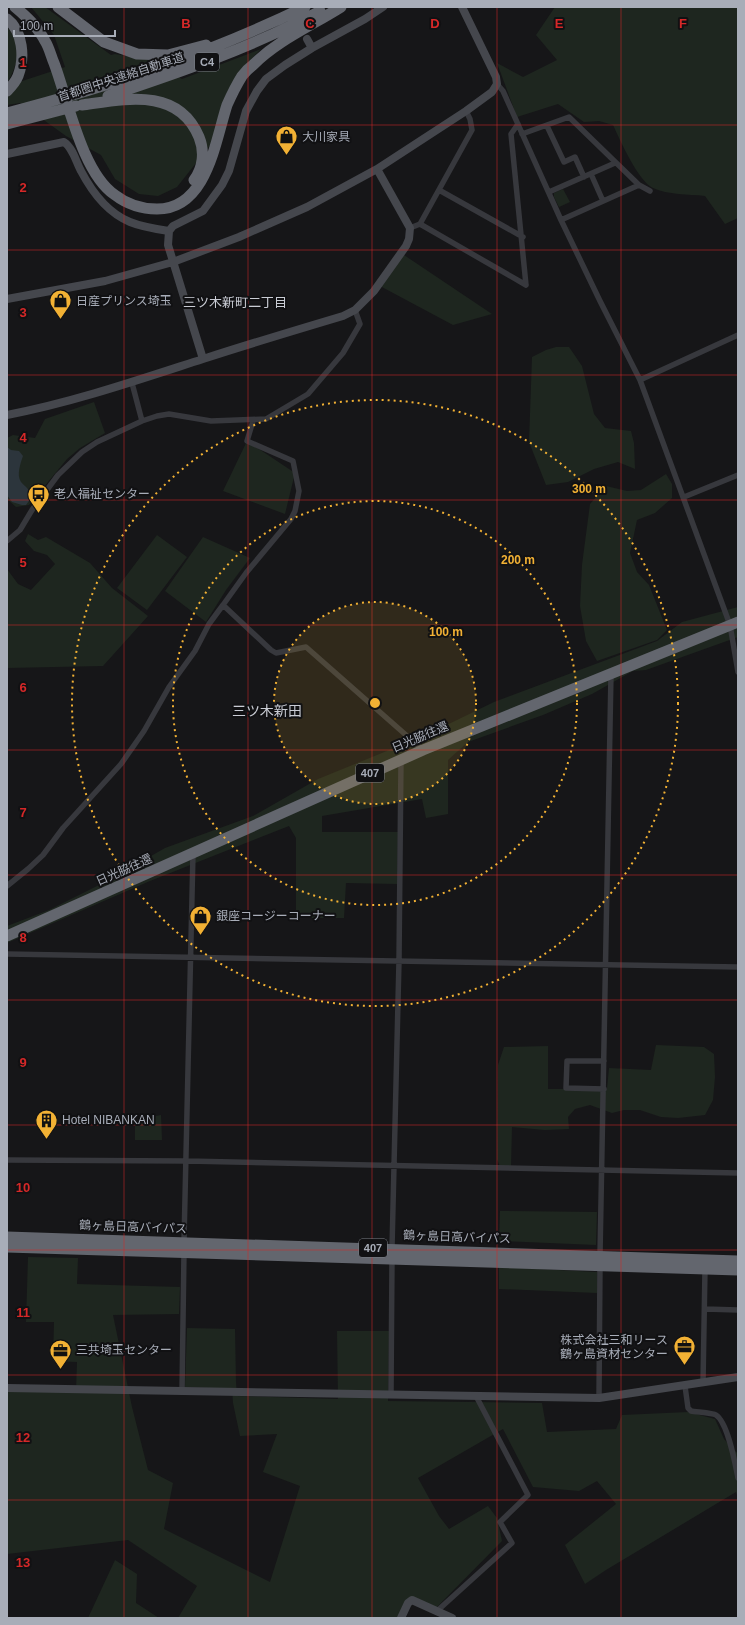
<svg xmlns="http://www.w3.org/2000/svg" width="745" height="1625" font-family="Arial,'Noto Sans JP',sans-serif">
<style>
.green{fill:#1e261f}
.water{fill:#2c353c}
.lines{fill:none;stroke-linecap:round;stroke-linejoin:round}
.stream{stroke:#2c353c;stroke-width:2}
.street{stroke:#37383d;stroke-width:5.5}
.secondary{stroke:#45474d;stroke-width:8}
.highway{stroke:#63666e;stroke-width:11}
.grid{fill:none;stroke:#d62828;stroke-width:1;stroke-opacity:0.55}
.ring{fill:none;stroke:#f2b134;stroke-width:2;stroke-dasharray:2 4}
.labels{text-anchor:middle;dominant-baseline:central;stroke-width:4;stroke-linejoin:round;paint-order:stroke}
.shield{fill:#111113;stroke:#7b7e86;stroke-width:1}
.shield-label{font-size:11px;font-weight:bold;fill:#a8adb8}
.street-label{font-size:12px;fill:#a8adb8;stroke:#111113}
.poi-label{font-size:12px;fill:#a8adb8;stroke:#111113;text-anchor:start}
.neighbourhood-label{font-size:13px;fill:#c9ccd4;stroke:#111113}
.quarter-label{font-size:14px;fill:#c9ccd4;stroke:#111113}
.grid-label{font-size:13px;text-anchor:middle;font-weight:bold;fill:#d62828;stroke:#111113;stroke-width:4;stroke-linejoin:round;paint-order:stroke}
.centre{fill:#f2b134;stroke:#111113;stroke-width:2}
.ring-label{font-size:12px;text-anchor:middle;font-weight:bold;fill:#f2b134;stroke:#111113;stroke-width:4;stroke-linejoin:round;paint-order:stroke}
</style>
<rect width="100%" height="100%" fill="#161618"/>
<path class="green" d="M31 7H45L111 55 115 54 151 60 182 79 261 49 237 74 212 143 177 187 158 196 139 194 115 179 101 155 66 136 20 103 7 105V86L65 67 54 35Z
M555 7H738V218L725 224 705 196C688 194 668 195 653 188 638 181 620 140 613 125L599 121 584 122 558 104 517 117 497 63 523 77 557 60 536 35Z
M7 27C23 44 18 65 7 83Z
M563 189 570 202 559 207 554 197V193Z
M404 255 492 314 453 325 380 286Z
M556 347H569L582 366 594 414 605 428 631 431 634 443 635 469 618 462 594 469 568 482 546 485 529 442 532 357 546 350Z
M94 402 105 433 80 448 67 459 29 505 16 507 7 499V438L13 435 35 438 45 419Z
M247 441 295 473 285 514 223 491Z
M666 474 672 484V498L655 513 637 520 630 553 637 572 649 585 667 630 657 640 597 661 586 641 580 606 582 565 590 504 606 486 627 491 641 490Z
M28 534 38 540 46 537 90 563 112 588 148 616 103 666 7 668V569L18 584 31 590 55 564 47 555 34 551 25 541Z
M157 535 187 557 147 610 117 588Z
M203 537 250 558 226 590 206 622 165 591Z
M738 607V637L646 670 633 671 592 694 543 715 468 742 448 760V814L426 818 422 799 322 816V832H398L397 884 346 883 344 918H296V838L289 826 150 881 7 943V926L49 910 109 880 165 848 253 816 318 779 426 735 494 702 657 641 682 622Z
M656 1045 704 1047 714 1054 715 1077 713 1100 705 1115 678 1118 661 1117 640 1110H624L612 1113 590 1105 575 1109 568 1117 569 1129 545 1130 512 1127 511 1167H500L497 1159 498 1065 504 1047 548 1046V1089H607L609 1068 651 1070Z
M161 1115 162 1140H135V1120Z
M500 1211 597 1212 596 1245 499 1241Z
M28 1257 78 1258 77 1284 180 1287 179 1314 113 1315 132 1407 148 1470 173 1483 164 1529 270 1582 300 1486 263 1472 277 1434 240 1436 233 1403 232 1389 185 1387 187 1328 235 1329 236 1382 237 1396 338 1399 337 1331H389L388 1401 542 1403 547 1432 616 1429 622 1415 688 1412 715 1419 724 1439 738 1454V1498L736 1492 606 1570 585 1584 565 1545 616 1504 597 1481 579 1491 533 1487 503 1429 418 1478 439 1516 449 1529 488 1506 497 1518 502 1541 436 1608 410 1597 399 1618H178L197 1586 128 1540 7 1554V1391H76L77 1362 53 1361 54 1322H26Z
M499 1267 597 1272V1293L499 1289Z
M115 1560 137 1574 136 1603 159 1618H88Z"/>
<path class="water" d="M7 447 11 450 19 451 23 456C21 462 16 475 21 482 26 488 31 489 31 498L26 505H22L12 502 7 495Z"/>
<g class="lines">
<path class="stream" d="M734 7H738"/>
<path class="street" d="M497 84 503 91 561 220 600 301 640 380 730 625 738 672
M518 124 511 134 526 285
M547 126 564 162 575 157 584 177
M522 134 569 117 639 185 650 191
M591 174 603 201
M439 190 523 237
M549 192 615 163
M561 220 639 185
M420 224 526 285
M410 228 420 224 472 130 470 119 466 111
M640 380 738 335
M132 383 142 421
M684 497 738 475
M7 541 20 530 32 510 58 475 82 452 97 442 142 421 157 416 169 414 211 421 266 419 308 394 343 353 360 324 355 310
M223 605 246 573 291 519 295 511 299 491 293 461 247 441 253 421
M7 886 28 869 43 855 63 828 121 764 144 731 169 687 195 651 209 624 223 605 271 650 276 653 306 647 423 750
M7 954 738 967
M604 1089 566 1088 567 1061H604
M7 1160 187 1161 738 1173
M184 1241 193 853
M392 1248 399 961 401 760
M600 1255 611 674
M705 1309 738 1310
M703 1383 705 1269
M685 1386 688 1408 691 1411C696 1412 713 1413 716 1415 728 1423 735 1463 738 1478
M182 1392 184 1252
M391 1394 392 1259
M599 1398 600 1265
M437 1611 512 1543 500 1522 528 1495 476 1396"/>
<path class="secondary" d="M307 39 312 48
M7 154 64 142C73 148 76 162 81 171 92 192 108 213 130 222 142 227 156 229 169 231L173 226 203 211 222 185 229 171 246 111 257 91 266 79 285 65 312 48 365 19 383 7
M169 231 168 245 203 359
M7 299 105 281 173 262 239 237 307 207 377 169 466 111 492 92 497 84 496 77 462 7
M7 415C74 402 138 380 203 359 249 344 296 330 343 316L355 310 374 291 406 246 409 239 410 228 377 169
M7 1388 599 1398 738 1377
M401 1618 408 1603 412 1600 452 1618"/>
<path class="highway" d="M15 7C27 17 38 27 45 41 49 47 51 56 54 63 68 100 82 173 115 195 128 205 141 209 157 209 207 209 215 142 227 105 231 96 237 84 242 76 245 72 249 68 253 65 278 40 311 26 341 7
M58 7 104 42 137 54 168 55 206 45
M7 19C23 31 25 58 18 76 16 81 11 87 7 91
M108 96C180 72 253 47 320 11
M82 105C126 99 178 87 199 137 205 152 203 168 194 180
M7 113C111 86 208 54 305 7
M7 124 76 106
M7 936 423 750 738 622
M7 1237 738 1261
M7 1247 738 1270"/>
</g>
<path class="grid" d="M124 7V1618M248 7V1618M372 7V1618M497 7V1618M621 7V1618M7 125H738M7 250H738M7 375H738M7 500H738M7 625H738M7 750H738M7 875H738M7 1000H738M7 1125H738M7 1250H738M7 1375H738M7 1500H738"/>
<circle cx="375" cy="703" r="101" fill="#f2b134" fill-opacity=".12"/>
<g class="ring">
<circle cx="375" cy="703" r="101"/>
<circle cx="375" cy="703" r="202"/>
<circle cx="375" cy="703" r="303"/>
</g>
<defs>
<symbol id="shop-pin" viewBox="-11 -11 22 30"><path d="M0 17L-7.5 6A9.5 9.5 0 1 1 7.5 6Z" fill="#f2b134" stroke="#111113"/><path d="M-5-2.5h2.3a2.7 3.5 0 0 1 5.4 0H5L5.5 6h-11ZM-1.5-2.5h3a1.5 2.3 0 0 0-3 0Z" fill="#111"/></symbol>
<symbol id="bus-pin" viewBox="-11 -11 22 30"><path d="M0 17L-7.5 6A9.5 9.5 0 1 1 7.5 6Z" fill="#f2b134" stroke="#111113"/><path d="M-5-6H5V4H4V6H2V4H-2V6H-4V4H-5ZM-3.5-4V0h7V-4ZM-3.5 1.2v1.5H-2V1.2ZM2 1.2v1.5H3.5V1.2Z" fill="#111"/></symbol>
<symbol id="building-pin" viewBox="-11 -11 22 30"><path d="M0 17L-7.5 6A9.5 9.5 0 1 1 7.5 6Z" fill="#f2b134" stroke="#111113"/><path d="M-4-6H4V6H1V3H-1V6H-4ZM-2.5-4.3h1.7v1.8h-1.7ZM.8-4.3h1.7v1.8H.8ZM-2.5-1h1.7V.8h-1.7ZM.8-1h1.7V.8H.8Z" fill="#111"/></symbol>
<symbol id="office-pin" viewBox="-11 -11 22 30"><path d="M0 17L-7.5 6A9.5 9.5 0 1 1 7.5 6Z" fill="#f2b134" stroke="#111113"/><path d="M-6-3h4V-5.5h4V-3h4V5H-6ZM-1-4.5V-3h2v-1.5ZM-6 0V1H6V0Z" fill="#111"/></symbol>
</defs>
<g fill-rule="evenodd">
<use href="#shop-pin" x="274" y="124" width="25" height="34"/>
<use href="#shop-pin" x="48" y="288" width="25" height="34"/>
<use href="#bus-pin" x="26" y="482" width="25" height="34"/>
<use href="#shop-pin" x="188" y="904" width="25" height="34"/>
<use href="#building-pin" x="34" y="1108" width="25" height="34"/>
<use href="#office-pin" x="672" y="1334" width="25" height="34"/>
<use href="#office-pin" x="48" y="1338" width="25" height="34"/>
</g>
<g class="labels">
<g class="shield">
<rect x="195" y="53" width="24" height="18" rx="3"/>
<rect x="356" y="764" width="28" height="18" rx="3"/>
<rect x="359" y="1239" width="28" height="18" rx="3"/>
</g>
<g class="shield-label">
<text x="207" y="62">C4</text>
<text x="370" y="773">407</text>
<text x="373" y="1248">407</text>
</g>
<g class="street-label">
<text transform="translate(121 77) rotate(-18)">首都圏中央連絡自動車道</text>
<text transform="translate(420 737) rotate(-23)">日光脇往還</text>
<text transform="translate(124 870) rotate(-24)">日光脇往還</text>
<text transform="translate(133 1227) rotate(2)">鶴ヶ島日高バイパス</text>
<text transform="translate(457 1237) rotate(2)">鶴ヶ島日高バイパス</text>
</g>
<g class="poi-label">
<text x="302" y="137">大川家具</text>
<text x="76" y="301">日産プリンス埼玉</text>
<text x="54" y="494">老人福祉センター</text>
<text x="216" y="916">銀座コージーコーナー</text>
<text x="62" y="1120">Hotel NIBANKAN</text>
<text x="668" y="1340" text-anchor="end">株式会社三和リース<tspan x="668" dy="14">鶴ヶ島資材センター</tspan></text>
<text x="76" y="1350">三共埼玉センター</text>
</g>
<g class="neighbourhood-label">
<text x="235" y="302">三ツ木新町二丁目</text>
</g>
<g class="quarter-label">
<text x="267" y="711">三ツ木新田</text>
</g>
</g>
<g class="grid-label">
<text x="186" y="28">B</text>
<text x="310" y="28">C</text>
<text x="435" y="28">D</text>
<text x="559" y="28">E</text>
<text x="683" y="28">F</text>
<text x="23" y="67">1</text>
<text x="23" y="192">2</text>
<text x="23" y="317">3</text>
<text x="23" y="442">4</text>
<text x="23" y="567">5</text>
<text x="23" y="692">6</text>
<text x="23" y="817">7</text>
<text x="23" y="942">8</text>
<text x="23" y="1067">9</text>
<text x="23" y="1192">10</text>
<text x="23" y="1317">11</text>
<text x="23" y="1442">12</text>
<text x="23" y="1567">13</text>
</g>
<circle cx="375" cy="703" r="6" class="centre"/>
<g class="ring-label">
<text x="589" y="493">300 m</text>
<text x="518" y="564">200 m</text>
<text x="446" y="636">100 m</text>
</g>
<rect width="745" height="1625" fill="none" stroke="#a8adb8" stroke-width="16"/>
<path d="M14 30v6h101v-6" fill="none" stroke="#a8adb8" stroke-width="2"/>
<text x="20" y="30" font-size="12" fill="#a8adb8" stroke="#111113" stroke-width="3" paint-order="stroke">100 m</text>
</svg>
